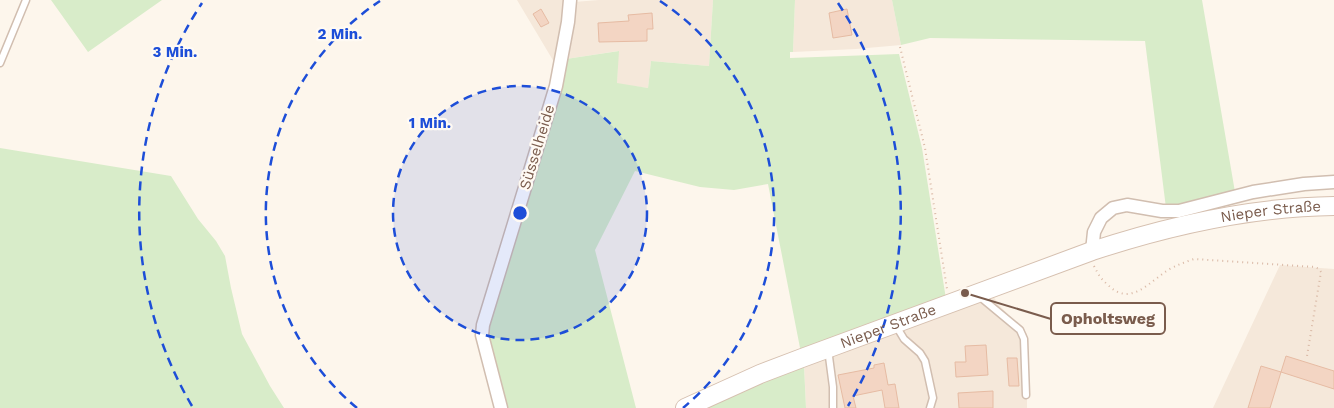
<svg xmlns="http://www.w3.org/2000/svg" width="1334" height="408" font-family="'Work Sans',sans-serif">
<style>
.residential{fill:#f5e8da}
.green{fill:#d8ecc9}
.building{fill:#f3d5c3;stroke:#e6bba3}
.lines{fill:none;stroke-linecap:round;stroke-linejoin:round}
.lane-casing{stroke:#d1beb0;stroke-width:9}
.street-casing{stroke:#d1beb0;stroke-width:15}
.secondary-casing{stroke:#d6c0b0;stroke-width:20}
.path{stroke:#d9b8a5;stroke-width:2;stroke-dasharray:1 4;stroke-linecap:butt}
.lane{stroke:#fff;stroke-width:6}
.street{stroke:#fff;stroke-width:12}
.secondary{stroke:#fff;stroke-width:18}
.ring{fill:none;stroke:#1d4ed8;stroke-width:2.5;stroke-dasharray:9 6}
.labels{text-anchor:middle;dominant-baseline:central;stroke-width:4.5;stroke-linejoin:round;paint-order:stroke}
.street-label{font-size:15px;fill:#7a5c4d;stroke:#fffaf3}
.centre{fill:#1d4ed8;stroke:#fffaf3;stroke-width:2.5}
.ring-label{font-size:15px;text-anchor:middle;font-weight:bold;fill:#1d4ed8;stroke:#fffaf3;stroke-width:4.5;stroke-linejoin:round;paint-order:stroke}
.leader{fill:none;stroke:#7a5c4d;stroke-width:2}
.callout-dot{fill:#7a5c4d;stroke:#fffaf3;stroke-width:2}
.callout{fill:#fffaf3;stroke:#7a5c4d;stroke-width:2}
.callout-label{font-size:16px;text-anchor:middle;font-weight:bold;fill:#7a5c4d}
</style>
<rect width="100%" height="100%" fill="#fdf6ec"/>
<path class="residential" d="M517 0H565L554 62Z
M599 0H713L709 66 651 61 648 88 617 84 618 51 566 59 574 2Z
M795 0H892L901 45 856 49 793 52Z
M1280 265 1334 269V408H1213Z
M986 284 998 304 1027 334V408H806L804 361Z"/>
<path class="green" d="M51 0H162L88 52Z
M713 0H795L793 52H790V58L899 54 922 148 946 299 802 358 768 184 734 190 700 187 635 171 595 250 636 408H505L487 342 489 317 521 224 562 84 566 59 619 51 617 83 648 88 651 61 709 66Z
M892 0H1202L1235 192 1166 208 1145 41 930 38 901 45Z
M0 148 171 176 198 219 216 241 225 256 231 288 242 334 270 386 284 408H0Z
M804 365 806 408H703Z"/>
<path class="building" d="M541 9 549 23 541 27 533 14Z
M847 9 852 35 833 38 829 13Z
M652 13 653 29H647V41L599 42 598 23 629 21 628 15Z
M986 345 988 375 956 377 955 362H966L965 346Z
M1286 356 1334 371V389L1281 372Z
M1007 358H1017L1019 386H1009Z
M884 363 888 385 895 384 899 408H885L882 390 853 396 856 408H845L838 375 874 368V365Z
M1261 366 1281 372 1270 408H1248Z
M993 391V408H959L958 393Z"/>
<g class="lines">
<defs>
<path id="lane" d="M0 63 26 0
M979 296 1020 330 1024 339 1026 395
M895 324 904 339 920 353 925 361 933 398 930 408
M828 349 833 387V408"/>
<path id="street" d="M1092 251 1094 232 1101 218 1113 208 1127 205 1162 211H1179L1253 192 1304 184 1334 182
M501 408 482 335 483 325 556 86 568 22 570 0"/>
<g id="secondary">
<path id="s1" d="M685 408 760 374 802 358 1092 251C1171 225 1251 207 1334 206"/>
</g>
</defs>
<use href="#lane" class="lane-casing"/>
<use href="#street" class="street-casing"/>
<use href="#secondary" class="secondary-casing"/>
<path class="path" d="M900 47 925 148 947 289
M1094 266C1098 274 1101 279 1108 285 1130 307 1148 283 1168 270 1177 265 1185 262 1194 259L1315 267 1319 269 1321 272 1307 356"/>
<use href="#lane" class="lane"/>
<use href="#street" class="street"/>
<use href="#secondary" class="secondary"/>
</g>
<circle cx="520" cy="213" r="127" fill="#1d4ed8" fill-opacity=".12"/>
<g class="ring">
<circle cx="520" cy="213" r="127"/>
<path d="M357 408A254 254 0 0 1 380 1M660 1A254 254 0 0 1 683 408"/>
<path d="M192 406A381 381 0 0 1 202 3M838 3A381 381 0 0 1 848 406"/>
</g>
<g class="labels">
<g class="street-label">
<text transform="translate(537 147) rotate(-73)">Süsselheide</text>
<text stroke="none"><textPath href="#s1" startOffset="620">Nieper Straße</textPath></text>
<text stroke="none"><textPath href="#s1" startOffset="219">Nieper Straße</textPath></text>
</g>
</g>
<circle cx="520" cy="213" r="8" class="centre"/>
<g class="ring-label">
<text x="340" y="39">2 Min.</text>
<text x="175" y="57">3 Min.</text>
<text x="430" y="128">1 Min.</text>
</g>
<path class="leader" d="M965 293L1051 319"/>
<circle class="callout-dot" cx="965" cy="293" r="5"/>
<rect class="callout" x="1051" y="303" width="114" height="31" rx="5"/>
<g class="callout-label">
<text x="1108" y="324">Opholtsweg</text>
</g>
</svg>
